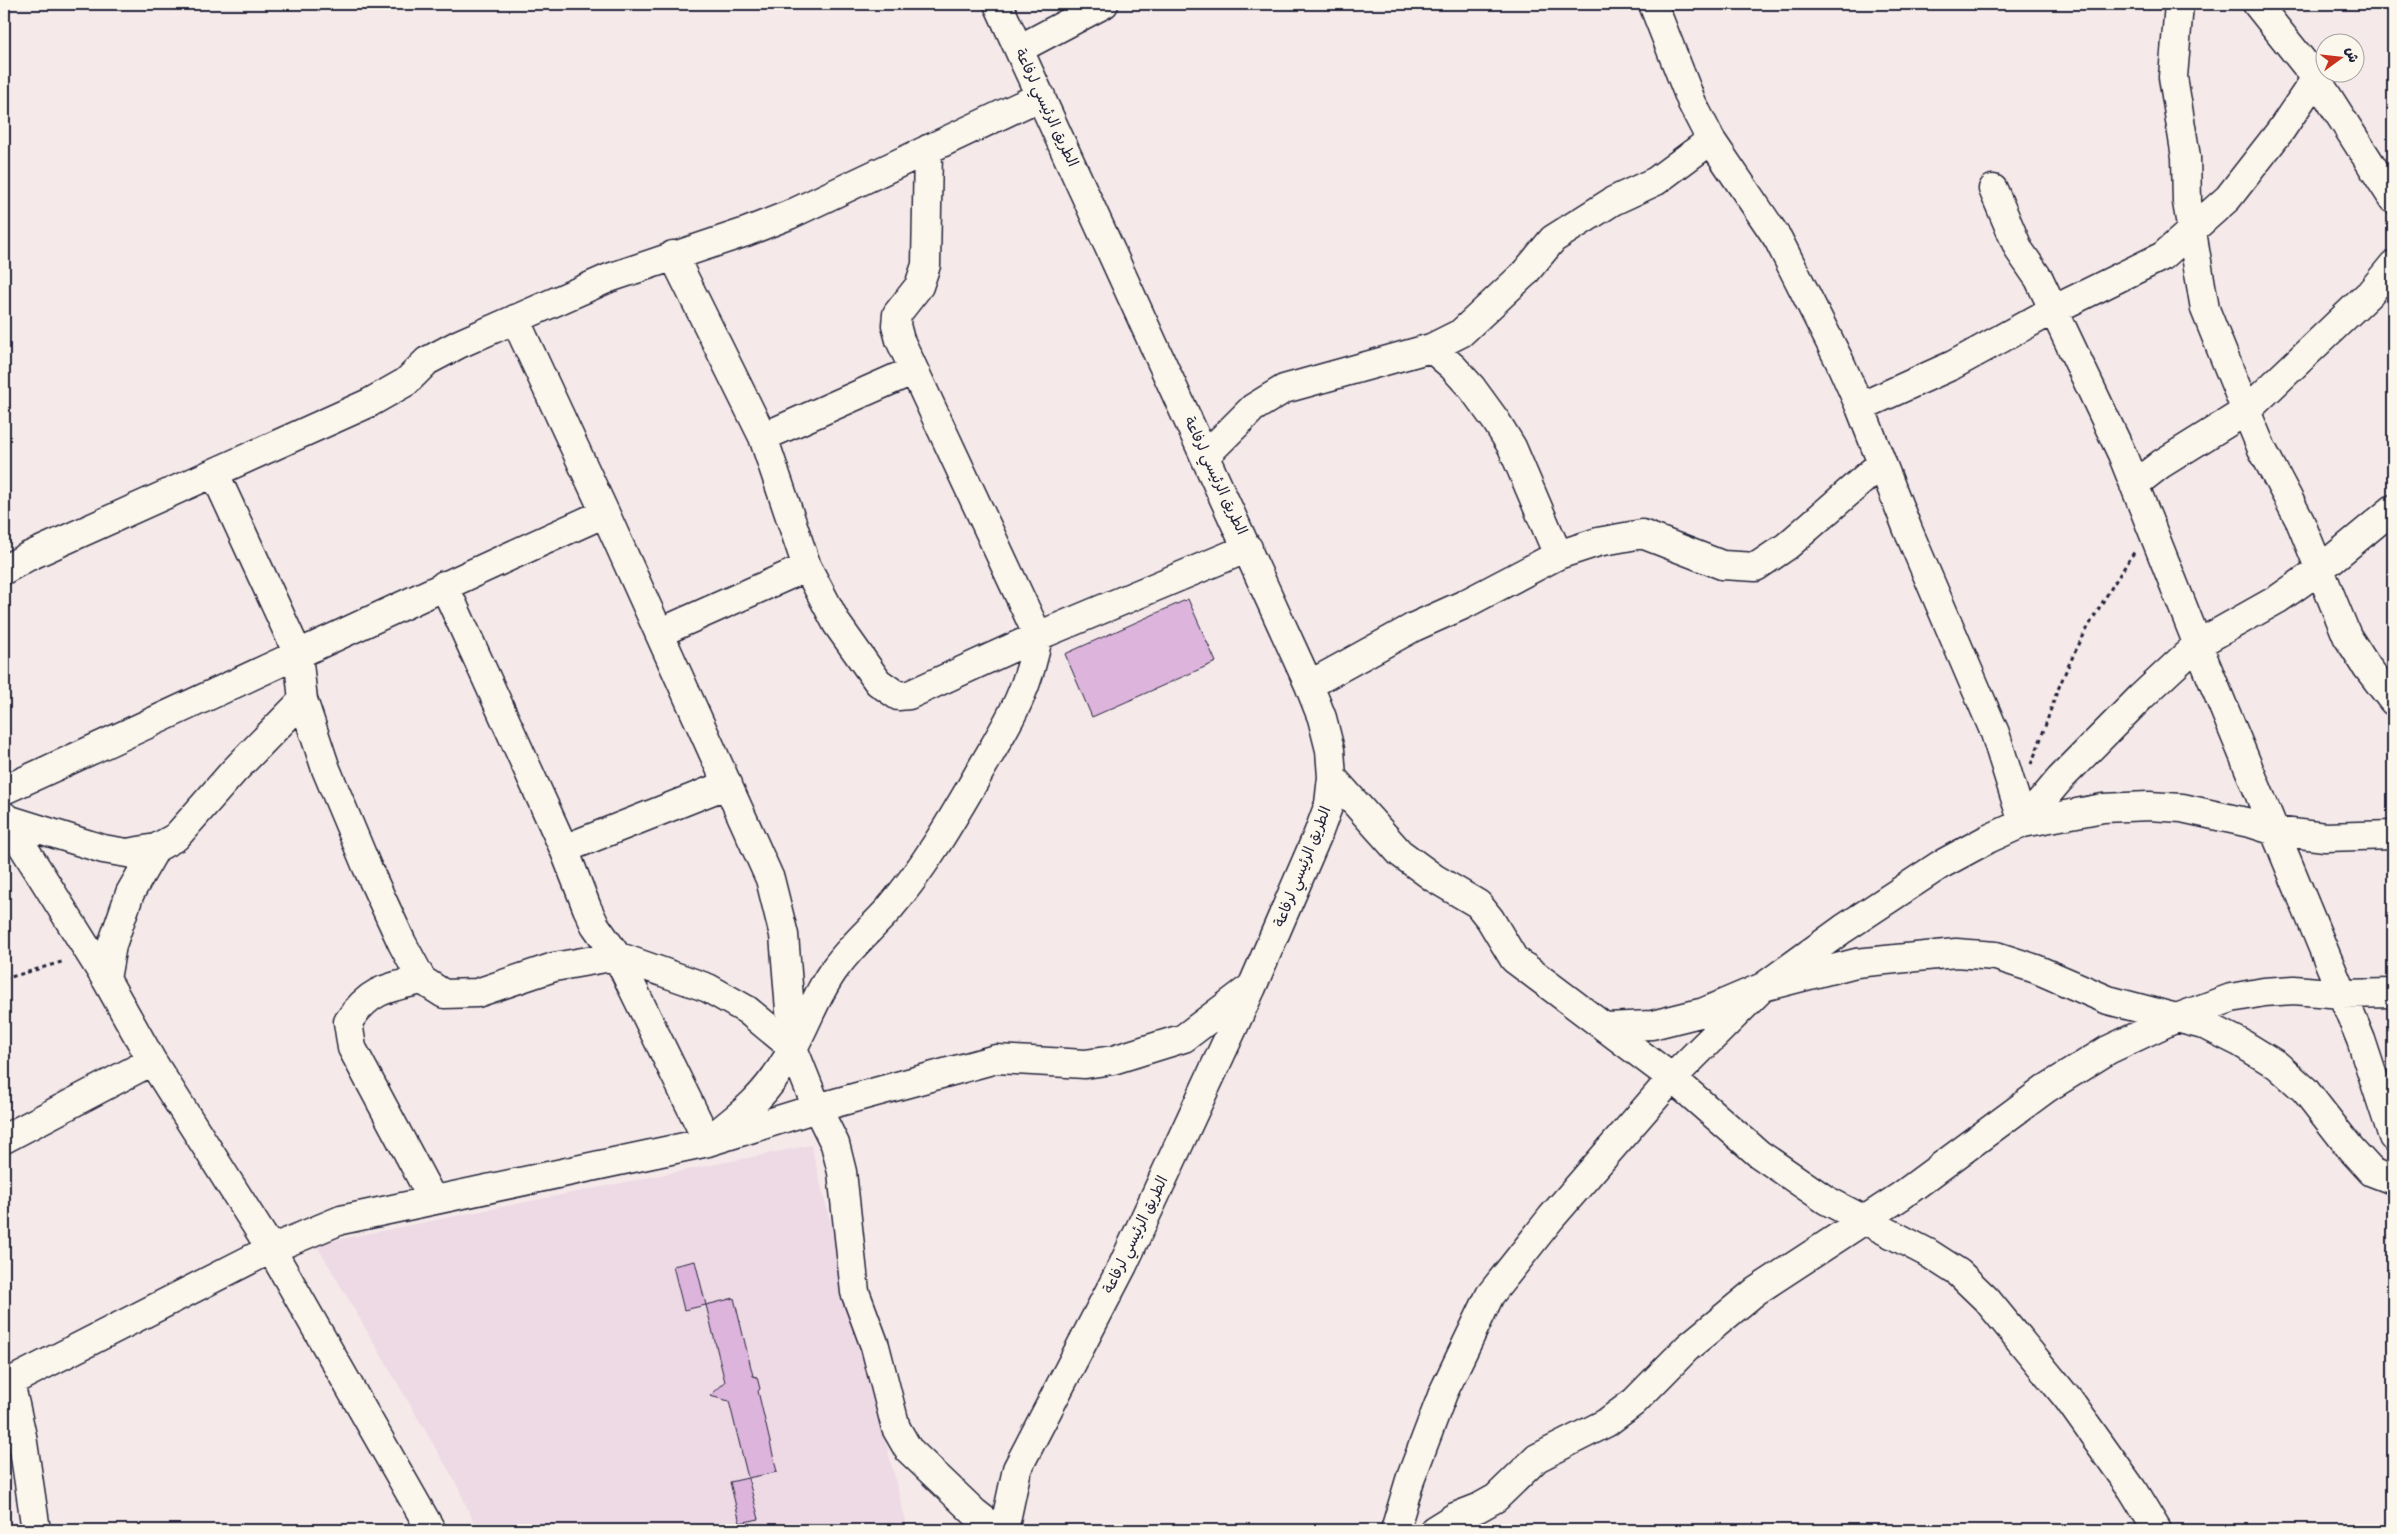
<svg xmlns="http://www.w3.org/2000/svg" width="2397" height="1534" font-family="Mynerve,'Playpen Sans Arabic',sans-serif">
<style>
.built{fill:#eedae5}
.building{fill:#dcb4dc;stroke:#22223b}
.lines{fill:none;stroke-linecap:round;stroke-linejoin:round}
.minor-casing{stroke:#22223b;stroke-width:31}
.path{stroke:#22223b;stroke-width:3;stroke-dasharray:4 4;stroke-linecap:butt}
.minor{stroke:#fbf7ec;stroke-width:28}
.labels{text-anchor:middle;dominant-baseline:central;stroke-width:4;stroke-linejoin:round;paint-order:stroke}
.street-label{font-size:15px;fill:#22223b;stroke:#fbf7ec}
</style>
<rect width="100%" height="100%" fill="#f5eae9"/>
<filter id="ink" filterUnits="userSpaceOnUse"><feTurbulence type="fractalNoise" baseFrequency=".02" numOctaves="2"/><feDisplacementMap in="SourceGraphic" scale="10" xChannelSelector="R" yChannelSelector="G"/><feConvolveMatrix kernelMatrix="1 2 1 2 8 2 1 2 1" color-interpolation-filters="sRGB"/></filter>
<g filter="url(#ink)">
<path class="built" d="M811 1145 908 1530H477L457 1485 316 1244Z"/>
<path class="building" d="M1188 599 1216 662 1092 717 1065 654Z
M695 1261 706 1305 684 1310 673 1266Z
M734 1298 753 1376 757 1377 760 1389 758 1391 777 1472 748 1478 729 1401 710 1396 725 1382 706 1305Z
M748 1478 759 1519 740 1523 730 1482Z"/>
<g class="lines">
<defs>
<path id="minor" d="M998 4 1309 685 1322 718 1330 750 1332 777 1329 804 1318 834 1252 987 1123 1265 1017 1469 1004 1530
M1653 4 1692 103 1711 140 1778 239 1839 360 1860 407 1908 530 1995 733 2023 823
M2179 4 2173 77 2186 157 2187 202 2205 309 2246 411 2262 449 2300 521 2347 636 2367 667 2393 701
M2257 4 2316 78 2393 199
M1019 49 1104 4
M1993 189 2019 250 2039 279 2122 454 2206 665 2361 1040 2393 1137
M673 255 763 437 807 567 837 624 878 682 898 696 909 695 1038 636 1248 548
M515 319 605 513 770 879 784 935 793 1048 817 1108 835 1144 842 1172 855 1292 875 1346 896 1428 908 1449 974 1512 997 1530
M1431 348 1453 367 1472 388 1496 421 1512 447 1558 555
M1860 407 1953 365 2053 310 2163 256 2228 198 2281 130 2316 78
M763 437 914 370
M1206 455 1253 408 1284 389 1431 348 1461 333 1524 274 1553 239 1613 201 1656 181 1711 140
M215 474 298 654 303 700 326 769 367 867 402 943 422 980
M2134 485 2161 464 2246 411 2370 293 2393 265
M4 570 27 557 369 403 406 382 427 361 459 344 609 278 746 232 789 215 1041 96
M444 585 564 849 587 908 595 925 617 956 708 1142C722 1128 739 1117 753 1103 769 1087 783 1067 793 1048 808 1021 817 992 836 967 851 946 871 929 889 909 923 869 949 825 975 780 1004 728 1028 696 1038 636L900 340 896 325 897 314 919 286 926 265 928 149
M659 633 807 567
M1309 685 1414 627 1463 605 1558 555 1598 542 1642 534 1722 565 1756 567 1787 546 1882 463
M1332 777 1400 853 1434 878 1478 904 1490 919 1514 959 1672 1078 1759 1154 1826 1200 1928 1253 1959 1273 1987 1300 2068 1399 2132 1489 2157 1530
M4 790C205 699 404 603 605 513
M4 816 106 979 152 1061 271 1249 431 1530
M4 818 103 849 127 853 156 848 176 837 233 772 303 700
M2023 823 2060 779 2141 697 2198 644 2278 599 2319 570 2393 509
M564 849 728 784
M106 979 112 945 130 893 156 848
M1605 1027 1652 1025 1704 1012 1763 987 1856 963 1956 953 1996 956 2036 969 2108 1000 2207 1026 2241 1043 2277 1065 2305 1090 2351 1149 2372 1172 2393 1180
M4 1139 152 1061
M433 1200 352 1048 348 1022C369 990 386 988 422 980L444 994 477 993 554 967 617 956 708 988 747 1010 793 1048
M36 1530 22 1436 10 1382 271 1249 341 1220 708 1142 817 1108 996 1059 1085 1064 1113 1060 1184 1038 1250 988
M1395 1530 1410 1480 1443 1393 1490 1295 1551 1218 1672 1078 1763 987 1843 929 1940 865 1988 839 2023 823 2103 808 2149 806 2182 808 2250 823 2275 831 2325 837 2393 835
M1434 1530 1455 1517 1478 1508 1496 1498 1537 1458 1606 1423 1634 1402 1688 1347 1756 1291 1901 1196 2047 1088 2108 1050 2174 1019 2231 998 2264 992 2294 990 2342 994 2393 993"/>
</defs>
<use href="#minor" class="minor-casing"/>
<path class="path" d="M2031 764C2041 741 2048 716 2057 692 2077 642 2106 595 2135 551
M4 979 65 961"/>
<use href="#minor" class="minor"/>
</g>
</g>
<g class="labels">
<g class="street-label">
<text transform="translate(1046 108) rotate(65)">الطريق الرئيسي لرفاعة</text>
<text transform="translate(1215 476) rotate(65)">الطريق الرئيسي لرفاعة</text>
<text transform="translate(1303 867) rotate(-68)">الطريق الرئيسي لرفاعة</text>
<text transform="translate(1136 1235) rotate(-64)">الطريق الرئيسي لرفاعة</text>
</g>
</g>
<rect width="2397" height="1534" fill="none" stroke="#fbf7ec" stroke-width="20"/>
<rect x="10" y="10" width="2377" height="1514" fill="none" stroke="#22223b" stroke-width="2" filter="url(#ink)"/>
<g transform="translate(2340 58) rotate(75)"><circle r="24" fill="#fbf7ec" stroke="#a4a2a5"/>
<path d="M0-4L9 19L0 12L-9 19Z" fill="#c8321e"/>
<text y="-8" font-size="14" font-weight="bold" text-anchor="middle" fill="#22223b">ش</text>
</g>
</svg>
